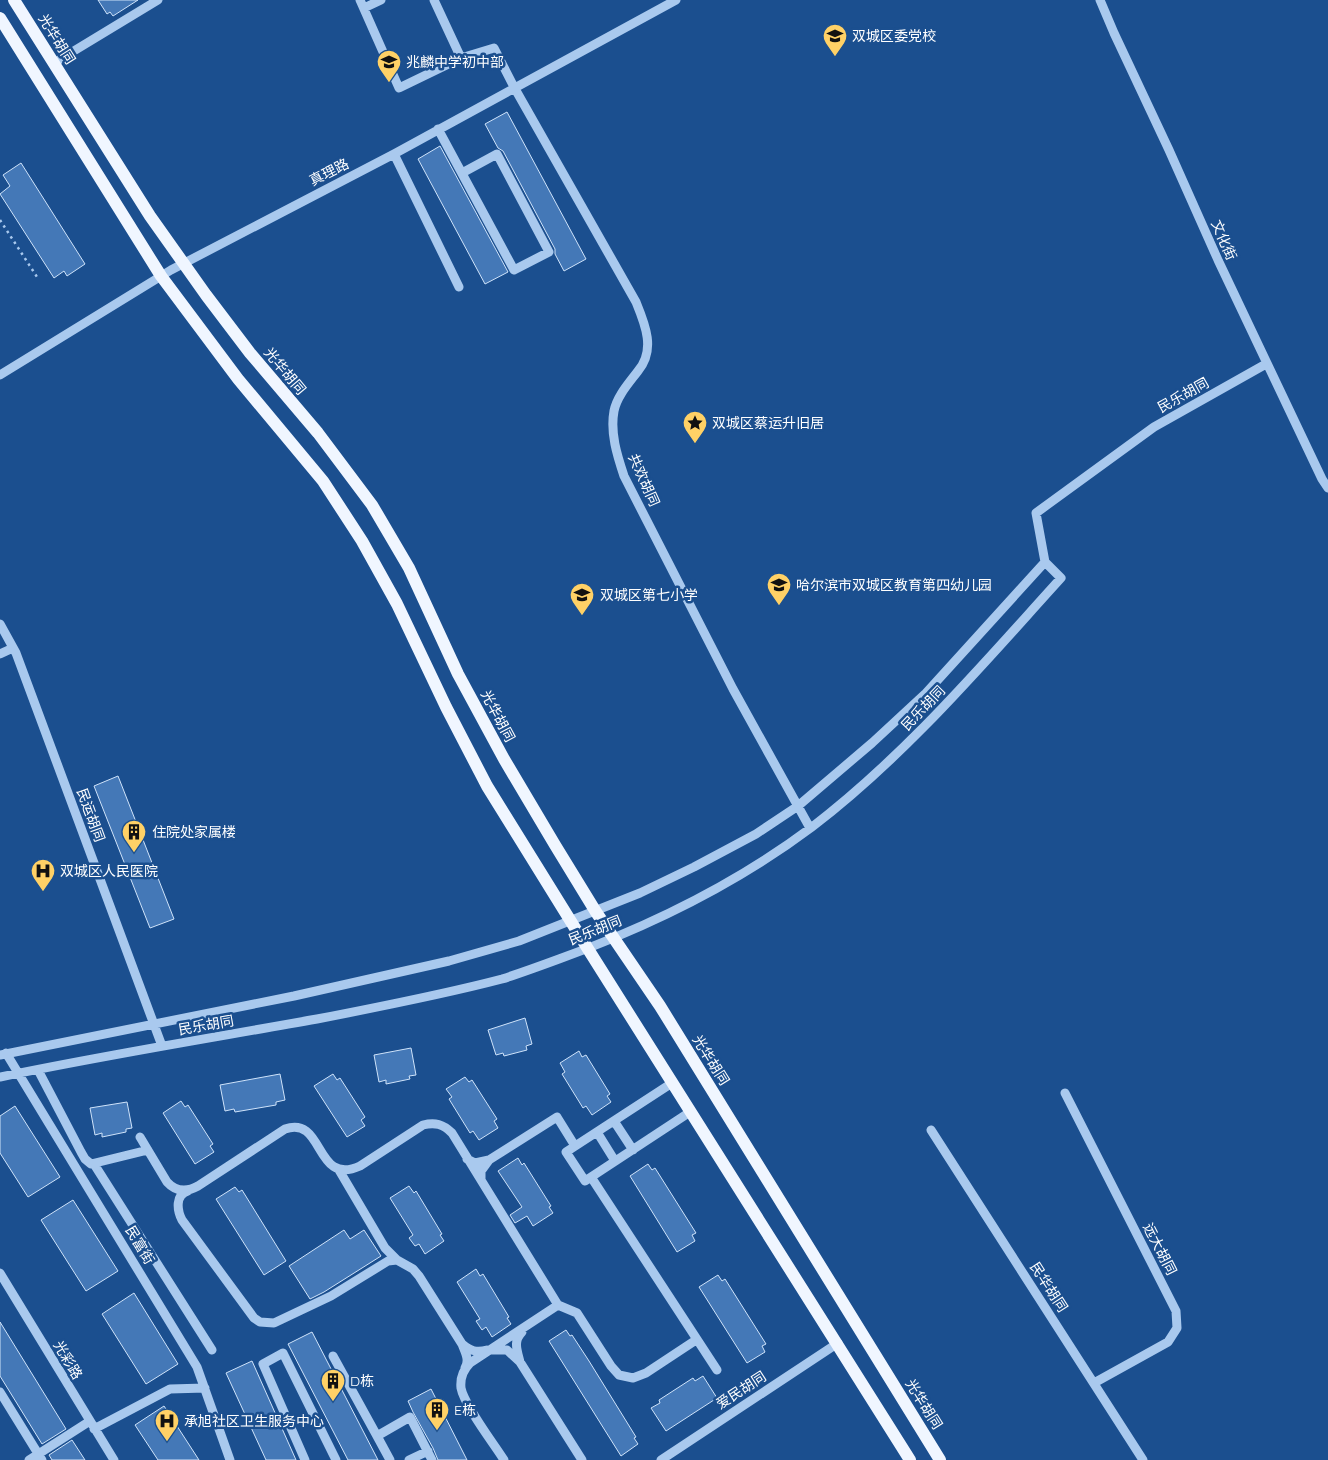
<svg xmlns="http://www.w3.org/2000/svg" width="1328" height="1460" font-family="Quicksand,'Noto Sans SC',sans-serif">
<style>
.building{fill:#4478b7;stroke:#cfe3fa}
.lines{fill:none;stroke-linecap:round;stroke-linejoin:round}
.path{stroke:#a9c9ee;stroke-width:2.5;stroke-dasharray:2.5 4;stroke-linecap:butt}
.minor{stroke:#a9c9ee;stroke-width:9}
.major{stroke:#f0f6ff;stroke-width:12}
.labels{text-anchor:middle;dominant-baseline:central;stroke-width:5;stroke-linejoin:round;paint-order:stroke}
.poi-label{font-size:14px;fill:#fff;stroke:#1b4f8f;text-anchor:start}
.street-label{font-size:14px;fill:#fff;stroke:#1b4f8f}
</style>
<rect width="100%" height="100%" fill="#1b4f8f"/>
<path class="building" d="M98 0H138L113 16 110 12 107 14Z
M507 112 586 259 564 271 555 254V249L503 151 498 148 485 124Z
M440 146 508 272 485 284 418 159Z
M21 163 85 264 67 276 64 271 54 278 0 194 10 186 3 175Z
M118 776 174 919 150 928 94 786Z
M525 1018 532 1044 526 1046 527 1050 504 1056 503 1053 496 1055 488 1030Z
M411 1048 416 1075 409 1076 410 1079 386 1084V1080L379 1082 374 1055Z
M579 1051 582 1057 586 1055 610 1094 607 1096 611 1102 592 1115 586 1106 583 1108 562 1074 565 1072 560 1063Z
M280 1074 285 1100 276 1102V1105L235 1112 234 1109 225 1111 220 1085Z
M333 1074 337 1080 340 1078 365 1117 361 1120 365 1126 347 1137 314 1086Z
M465 1077 469 1082 472 1080 497 1119 494 1121 498 1128 479 1140 473 1131 470 1133 449 1099 452 1097 446 1089Z
M181 1101 185 1107 188 1105 213 1144 210 1146 214 1152 195 1164 163 1113Z
M127 1102 132 1128 126 1129V1132L102 1137V1133L95 1135 90 1108Z
M15 1106 60 1177 28 1197 0 1153V1116Z
M518 1158 522 1165 524 1163 551 1206 549 1207 553 1213 533 1226 527 1216 515 1223 510 1215 522 1207 498 1171Z
M648 1164 652 1170 655 1168 696 1233 692 1235 695 1241 677 1252 630 1176Z
M409 1186 414 1193 416 1191 442 1234 440 1235 444 1241 425 1254 419 1244 415 1246 409 1238 413 1235 390 1198Z
M235 1187 239 1192 242 1190 286 1261 264 1275 216 1199Z
M73 1200 118 1271 86 1291 41 1220Z
M344 1230 350 1239 364 1230 381 1256 324 1292 310 1299 289 1266Z
M476 1269 480 1276 483 1274 509 1317 507 1318 511 1324 492 1337 486 1327 482 1330 476 1321 480 1319 457 1282Z
M718 1275 722 1281 725 1279 766 1344 762 1346 765 1352 747 1363 699 1287Z
M134 1293 178 1364 146 1384 102 1314Z
M0 1322 66 1429 42 1444 0 1376Z
M566 1330 570 1336 572 1335 589 1361 636 1437 634 1438 638 1444 621 1456 549 1341Z
M312 1332 378 1460H348L288 1344Z
M252 1361 296 1460H266L226 1373Z
M703 1376 717 1398 666 1431 651 1408 660 1403 659 1400 693 1378 695 1381Z
M431 1389 467 1460H438L433 1448 413 1412 408 1401Z
M164 1406 199 1460H158L135 1425Z
M72 1440 85 1460H52L49 1455Z"/>
<g class="lines">
<path class="path" d="M0 220 39 280"/>
<path class="minor" d="M360 0 399 88 461 58
M434 0 461 58 494 48 514 87 636 302C645 324 656 350 638 371 629 383 617 396 614 411 610 433 617 455 624 476L733 689 810 828
M1100 0 1114 33 1169 150 1218 260 1322 479 1328 488
M364 8 381 0
M54 63 158 0
M438 129 514 270 549 252 497 154 462 173
M394 154 459 287
M0 375 171 270 394 154 676 0
M0 624 16 653 162 1046
M0 654 13 648
M6 1053 197 1367 230 1460
M0 1055 294 996 449 961 519 941 640 893 694 867 756 834 798 806 872 743 926 693 1045 562
M38 1070 81 1152 85 1159 91 1164 148 1150
M0 1077C105 1055 211 1038 317 1019 379 1007 441 995 502 979 521 973 540 966 559 959 648 927 736 884 812 827 906 755 982 665 1061 578L1045 562 1036 513 1154 427 1266 364
M672 1083 566 1152 585 1181 690 1112
M1065 1093 1176 1311 1177 1328 1168 1342 1094 1383
M614 1121 633 1150
M931 1130 1143 1460
M597 1132 615 1161
M140 1137 167 1182C176 1192 187 1192 198 1186L285 1129C325 1115 314 1187 360 1166L423 1125C435 1122 443 1124 452 1133L558 1305
M467 1159 475 1163 489 1160 481 1171V1180
M489 1160 557 1117 575 1146
M94 1164 212 1350
M339 1170 385 1248 397 1260 413 1269 419 1276 462 1344
M591 1177 717 1370
M188 1191C175 1195 177 1210 182 1220L254 1318 260 1322 274 1323 331 1296 388 1261 397 1260
M0 1273 114 1460
M493 1350H507L520 1362C517 1350 513 1341 522 1332
M333 1356 377 1436
M520 1362 582 1460
M465 1368C470 1360 465 1352 462 1344 470 1351 477 1353 487 1350
M0 1392 42 1460
M94 1429 170 1389 205 1388
M29 1460 90 1421
M305 1460 263 1364 283 1353 336 1460
M390 1460 377 1436 410 1417 432 1460
M409 1460 428 1451
M504 1460C494 1444 464 1405 461 1388 460 1378 463 1370 470 1363L558 1305 577 1313 611 1366 619 1375 633 1378 646 1373 696 1340
M661 1460 838 1343"/>
<path class="major" d="M14 0 150 216 206 295 250 353 318 433 372 505 409 568 458 674 504 759 555 845 596 912 660 1006 940 1460
M0 18 161 276 238 379 323 481 362 541 397 604 446 707 487 786 588 949 910 1460"/>
</g>
<defs>
<symbol id="school-pin" viewBox="-11 -11 22 30"><path d="M0 17L-7.5 6A9.5 9.5 0 1 1 7.5 6Z" fill="#ffd166" stroke="#1b4f8f"/><path d="M0-5L7-2L0 1L-7-2ZM-4 1L0 2.5L4 1V4Q0 6-4 4Z" fill="#111"/></symbol>
<symbol id="sight-pin" viewBox="-11 -11 22 30"><path d="M0 17L-7.5 6A9.5 9.5 0 1 1 7.5 6Z" fill="#ffd166" stroke="#1b4f8f"/><path d="M0-6L1.8-2.2L6-1.7L2.9 1.2L3.7 5.4L0 3.3L-3.7 5.4L-2.9 1.2L-6-1.7L-1.8-2.2Z" fill="#111"/></symbol>
<symbol id="building-pin" viewBox="-11 -11 22 30"><path d="M0 17L-7.5 6A9.5 9.5 0 1 1 7.5 6Z" fill="#ffd166" stroke="#1b4f8f"/><path d="M-4-6H4V6H1V3H-1V6H-4ZM-2.5-4.3h1.7v1.8h-1.7ZM.8-4.3h1.7v1.8H.8ZM-2.5-1h1.7V.8h-1.7ZM.8-1h1.7V.8H.8Z" fill="#111"/></symbol>
<symbol id="hospital-pin" viewBox="-11 -11 22 30"><path d="M0 17L-7.5 6A9.5 9.5 0 1 1 7.5 6Z" fill="#ffd166" stroke="#1b4f8f"/><path d="M-5-5h3v3.5h4V-5h3V5h-3V1.5h-4V5h-3Z" fill="#111"/></symbol>
</defs>
<g fill-rule="evenodd">
<use href="#school-pin" x="821" y="22" width="28" height="38"/>
<use href="#school-pin" x="375" y="48" width="28" height="38"/>
<use href="#sight-pin" x="681" y="409" width="28" height="38"/>
<use href="#school-pin" x="765" y="571" width="28" height="38"/>
<use href="#school-pin" x="568" y="581" width="28" height="38"/>
<use href="#building-pin" x="120" y="818" width="28" height="38"/>
<use href="#hospital-pin" x="29" y="857" width="28" height="38"/>
<use href="#building-pin" x="319" y="1367" width="28" height="38"/>
<use href="#building-pin" x="423" y="1396" width="28" height="38"/>
<use href="#hospital-pin" x="153" y="1407" width="28" height="38"/>
</g>
<g class="labels">
<g class="poi-label">
<text x="852" y="36">双城区委党校</text>
<text x="406" y="62">兆麟中学初中部</text>
<text x="712" y="423">双城区蔡运升旧居</text>
<text x="796" y="585">哈尔滨市双城区教育第四幼儿园</text>
<text x="600" y="595">双城区第七小学</text>
<text x="152" y="832">住院处家属楼</text>
<text x="60" y="871">双城区人民医院</text>
<text x="350" y="1381">D栋</text>
<text x="454" y="1410">E栋</text>
<text x="184" y="1421">承旭社区卫生服务中心</text>
</g>
<g class="street-label">
<text transform="translate(57 39) rotate(58)">光华胡同</text>
<text transform="translate(329 172) rotate(-27)">真理路</text>
<text transform="translate(1224 240) rotate(66)">文化街</text>
<text transform="translate(285 371) rotate(50)">光华胡同</text>
<text transform="translate(1183 395) rotate(-29)">民乐胡同</text>
<text transform="translate(644 480) rotate(66)">共欢胡同</text>
<text transform="translate(923 708) rotate(-46)">民乐胡同</text>
<text transform="translate(498 716) rotate(62)">光华胡同</text>
<text transform="translate(91 815) rotate(70)">民运胡同</text>
<text transform="translate(595 930) rotate(-22)">民乐胡同</text>
<text transform="translate(206 1025) rotate(-10)">民乐胡同</text>
<text transform="translate(711 1060) rotate(58)">光华胡同</text>
<text transform="translate(140 1245) rotate(59)">民富街</text>
<text transform="translate(1160 1249) rotate(63)">远大胡同</text>
<text transform="translate(1049 1287) rotate(57)">民华胡同</text>
<text transform="translate(68 1360) rotate(59)">光彩路</text>
<text transform="translate(741 1390) rotate(-33)">爱民胡同</text>
<text transform="translate(924 1404) rotate(58)">光华胡同</text>
</g>
</g>
</svg>
